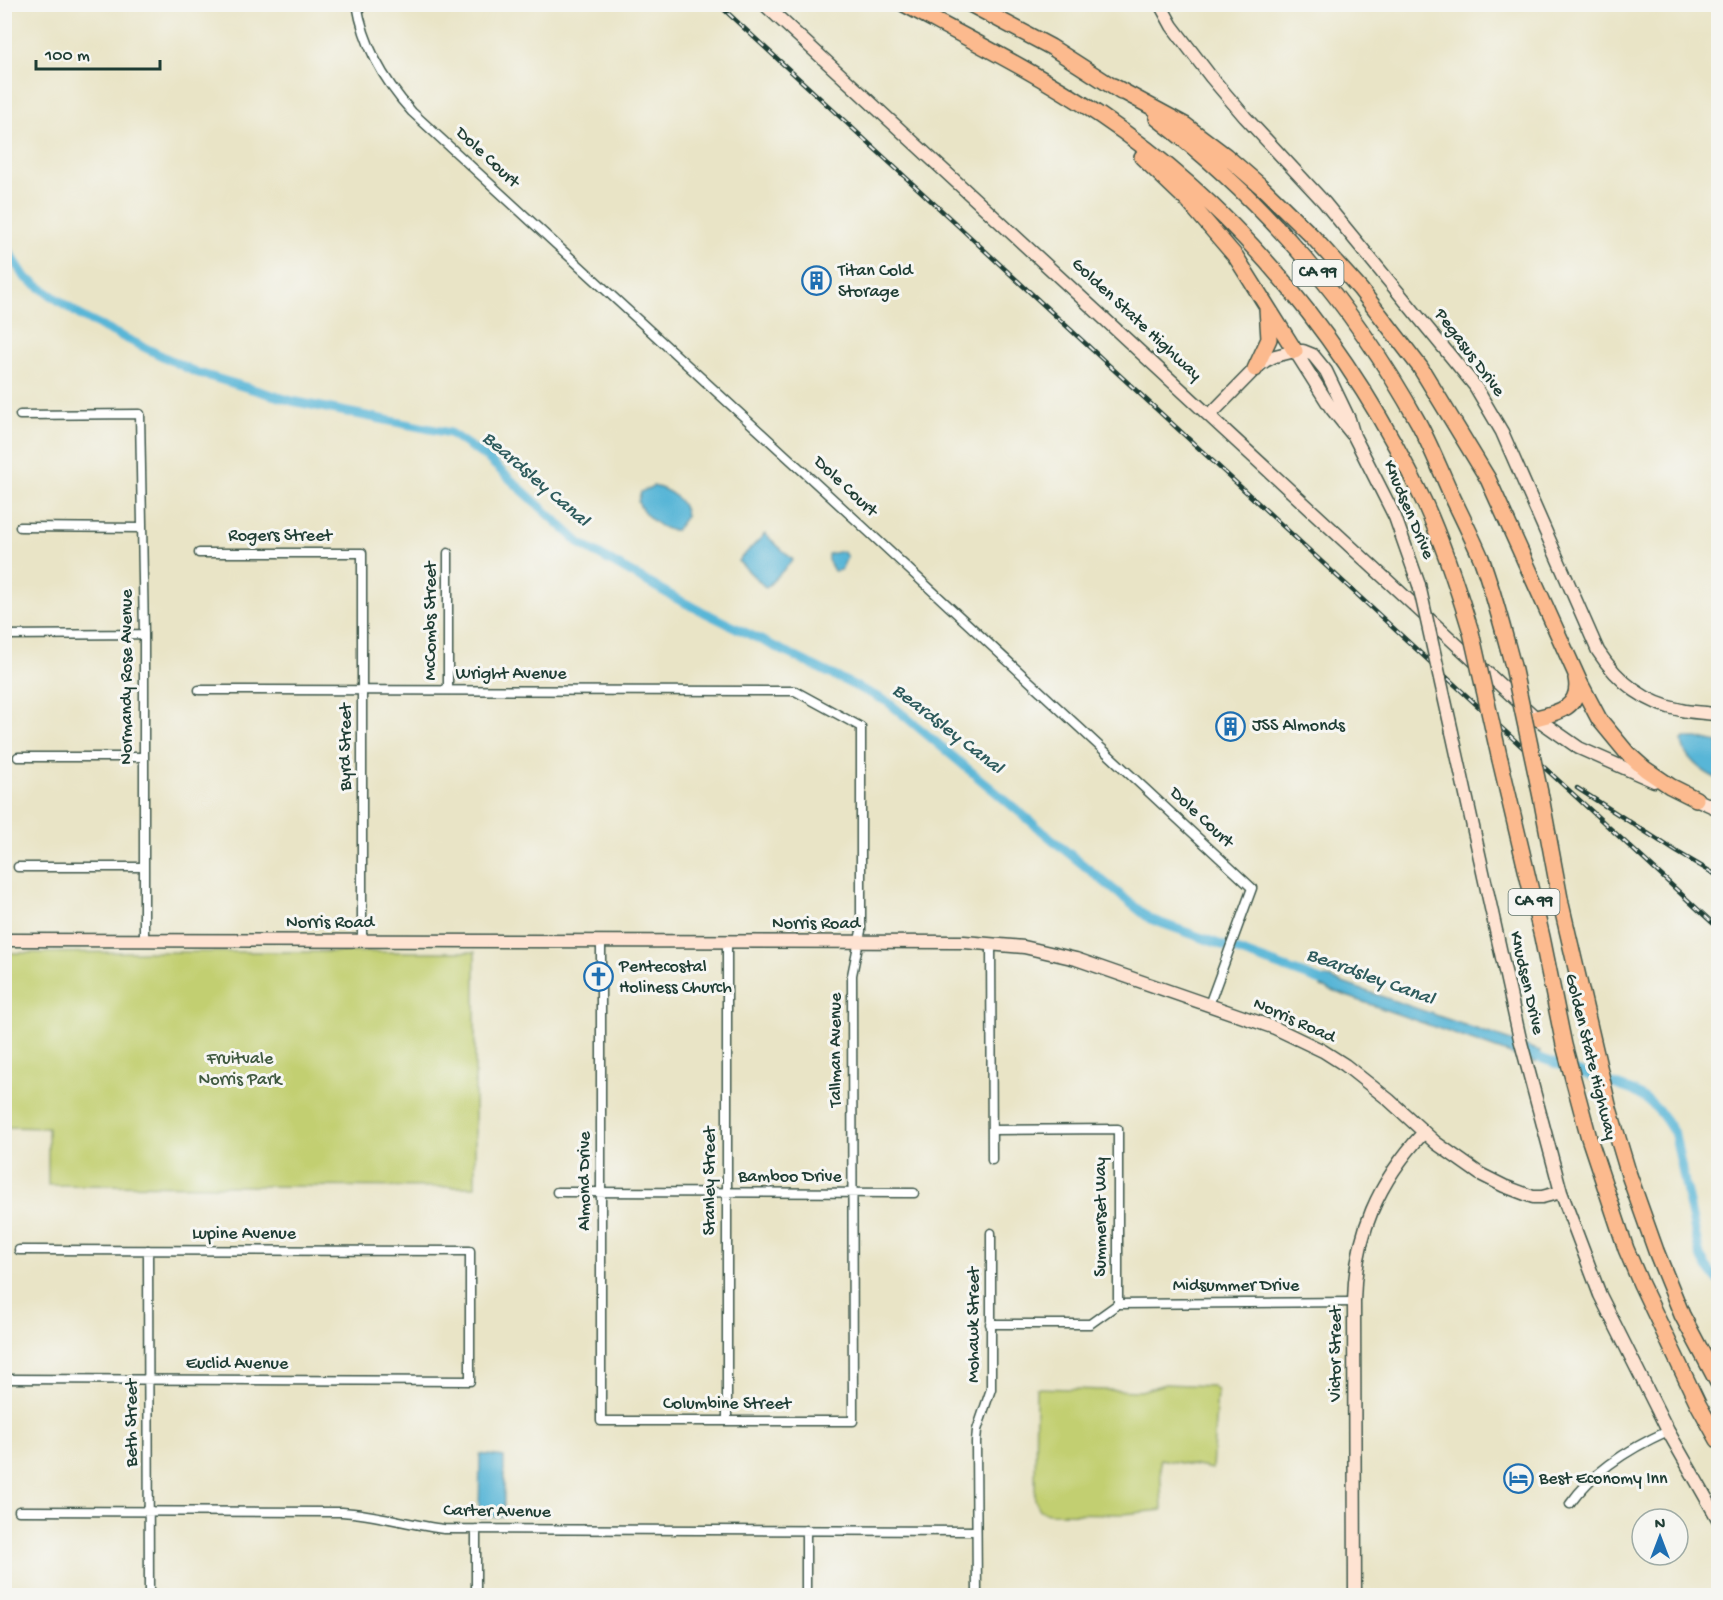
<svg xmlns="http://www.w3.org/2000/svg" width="1723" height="1600" font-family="'Gochi Hand',sans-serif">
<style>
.green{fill:#c2cf71;stroke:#708652;stroke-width:1.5}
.water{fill:#59b6d7;stroke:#3c7a86;stroke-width:1.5}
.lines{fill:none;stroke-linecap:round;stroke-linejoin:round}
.canal{stroke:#59b6d7;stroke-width:9}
.street-casing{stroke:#3d564a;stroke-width:11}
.secondary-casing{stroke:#3d564a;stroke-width:15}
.highway-casing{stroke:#3d564a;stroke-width:18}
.street{stroke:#fff;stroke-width:8}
.secondary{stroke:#fee3d2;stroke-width:12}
.highway{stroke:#fcba8e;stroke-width:15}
.rail-casing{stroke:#1f3d34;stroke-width:4.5}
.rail{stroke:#f6f6f2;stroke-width:2;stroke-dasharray:7;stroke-linecap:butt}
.secondary-bridge-casing{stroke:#3d564a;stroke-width:15;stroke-linecap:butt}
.highway-bridge-casing{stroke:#3d564a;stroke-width:18;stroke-linecap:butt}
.secondary-bridge{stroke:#fee3d2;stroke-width:12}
.highway-bridge{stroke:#fcba8e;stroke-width:15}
.labels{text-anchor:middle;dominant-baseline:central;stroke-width:6;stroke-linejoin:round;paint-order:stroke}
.shield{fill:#f6f6f2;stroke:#60746d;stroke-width:1.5}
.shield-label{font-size:16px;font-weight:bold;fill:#1f3d34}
.street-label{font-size:18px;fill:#1f3d34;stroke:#f6f6f2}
.poi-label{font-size:18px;fill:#1f3d34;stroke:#f6f6f2;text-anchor:start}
.park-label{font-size:18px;fill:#405a40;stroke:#f6f6f2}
.water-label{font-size:20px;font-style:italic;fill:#2e5b5d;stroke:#f6f6f2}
</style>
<rect width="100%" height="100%" fill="#f6f6f2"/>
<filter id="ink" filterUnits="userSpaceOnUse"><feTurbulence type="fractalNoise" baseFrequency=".0167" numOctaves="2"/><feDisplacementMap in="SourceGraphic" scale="12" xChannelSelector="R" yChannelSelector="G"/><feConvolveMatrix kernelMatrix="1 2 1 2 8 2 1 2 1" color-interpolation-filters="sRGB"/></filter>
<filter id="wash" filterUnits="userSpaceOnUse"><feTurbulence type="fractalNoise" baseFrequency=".008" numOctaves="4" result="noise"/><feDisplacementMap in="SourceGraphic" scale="24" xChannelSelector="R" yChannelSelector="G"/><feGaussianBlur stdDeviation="1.35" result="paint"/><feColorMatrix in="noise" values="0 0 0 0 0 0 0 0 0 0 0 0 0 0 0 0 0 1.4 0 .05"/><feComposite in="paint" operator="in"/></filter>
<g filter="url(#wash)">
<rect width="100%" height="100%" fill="#e9e4c6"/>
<path class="green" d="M152 952H475V1187L48 1185V1128L5 1127V953Z
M1165 1384 1212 1386 1217 1391 1212 1469 1160 1459 1162 1510 1124 1514 1048 1513 1040 1510 1035 1500 1036 1388 1141 1391Z"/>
<path class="water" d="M653 486C668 489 684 499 686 516L676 530C662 532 643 514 638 502L641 492Z
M765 534 793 560 766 588 738 561Z
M843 551 847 557 841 570 834 571 828 560V554Z
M1685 738H1697L1718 743V779C1704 773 1682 757 1682 740Z
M1325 977 1540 1051 1536 1063 1321 987Z
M480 1454 504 1457V1516L479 1518Z"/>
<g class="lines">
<path class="canal" d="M4 244 25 277 84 318 195 372 292 401 450 433 487 458 582 545 681 601 888 702 1066 851 1150 919 1332 985
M1526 1053 1633 1091C1653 1102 1664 1115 1675 1135L1700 1256 1707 1267 1718 1281"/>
</g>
</g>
<g filter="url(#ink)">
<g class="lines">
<defs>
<path id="street" d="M357 4C364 47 384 81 412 112L857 521 1252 888 1209 1005
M20 415 140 414 144 634V940
M20 527 142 528
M199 553H362V941
M4 635 144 634
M199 690 795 691 861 727V931L852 975 853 1421H601V941
M448 690V553
M18 757H144
M18 867H144
M727 942V1421
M991 943 992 1160
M992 1130 1118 1129V1304
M557 1192 914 1193
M148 1250 149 1596
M1118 1304 1354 1302
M990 1324H1090L1118 1304
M4 1379 470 1381V1251L19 1250
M1570 1504C1594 1470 1630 1448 1668 1431
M19 1511 342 1512C377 1514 410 1525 444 1529L976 1531
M476 1529V1596
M806 1530V1596
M977 1596 976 1442 977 1430 991 1389V1233"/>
<path id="secondary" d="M764 4 1536 718 1579 748 1654 781
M1160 4 1172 26 1211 77 1245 117 1324 202 1475 386 1502 432 1598 651C1618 682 1644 703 1681 710 1693 713 1706 712 1718 715
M1295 351 1331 408 1352 434
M1210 415 1255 369 1265 361 1275 356 1295 351H1303L1313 355 1326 371 1349 419 1354 436 1395 517 1419 585
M1452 732 1520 1039 1561 1192 1600 1295 1668 1431 1718 1519
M1689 796 1718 809
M4 940 964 942 1024 947 1076 959 1275 1028 1323 1051 1345 1065 1389 1100 1436 1143 1480 1174 1504 1186 1533 1197H1542L1561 1192
M1355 1596 1354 1302C1355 1234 1378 1182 1424 1132"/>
<path id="highway" d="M904 4C971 40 1039 74 1101 116 1243 212 1353 350 1425 504 1444 546 1458 589 1471 632
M970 4 1051 47 1121 92
M1113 86 1185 125 1226 156 1263 188 1312 236 1360 289 1420 367 1488 479 1580 683 1599 719 1627 753 1645 769 1670 786 1696 799
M1157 118C1264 200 1353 304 1418 422 1431 446 1441 472 1452 496 1462 517 1472 537 1481 558 1494 593 1503 630 1513 666
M1142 157 1187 200 1236 257 1295 351
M1255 369 1269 339 1267 308
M1536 718C1558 713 1582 707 1576 678
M1500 760 1542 937 1564 1045 1589 1138 1626 1249 1641 1284 1698 1404 1718 1440
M1541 797 1561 904 1608 1105 1629 1175 1656 1251 1682 1315 1718 1383"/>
</defs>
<use href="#street" class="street-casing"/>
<use href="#secondary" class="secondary-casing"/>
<use href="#highway" class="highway-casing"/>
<use href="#street" class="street"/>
<use href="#secondary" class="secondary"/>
<use href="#highway" class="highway"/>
<defs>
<path id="rail" d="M718 4 1718 928
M1577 788 1677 852 1718 876"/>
</defs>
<use href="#rail" class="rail-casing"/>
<use href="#rail" class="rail"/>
<defs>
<path id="secondary-bridge" d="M1419 585 1452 732"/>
<path id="highway-bridge" d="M1471 632 1500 760
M1513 666 1541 797"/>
</defs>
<use href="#secondary-bridge" class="secondary-bridge-casing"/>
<use href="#highway-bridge" class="highway-bridge-casing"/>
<use href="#secondary-bridge" class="secondary-bridge"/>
<use href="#highway-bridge" class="highway-bridge"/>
</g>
</g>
<defs>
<symbol id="building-ring" viewBox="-11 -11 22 22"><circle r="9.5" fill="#f6f6f2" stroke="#1f6fb2" stroke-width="1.5"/><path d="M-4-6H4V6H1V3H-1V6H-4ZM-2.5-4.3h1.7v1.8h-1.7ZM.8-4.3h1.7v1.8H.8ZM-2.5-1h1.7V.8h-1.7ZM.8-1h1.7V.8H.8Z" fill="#1f6fb2"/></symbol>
<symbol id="church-ring" viewBox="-11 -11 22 22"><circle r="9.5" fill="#f6f6f2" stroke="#1f6fb2" stroke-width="1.5"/><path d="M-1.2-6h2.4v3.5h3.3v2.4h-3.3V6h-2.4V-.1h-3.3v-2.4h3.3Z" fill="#1f6fb2"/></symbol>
<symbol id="hotel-ring" viewBox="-11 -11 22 22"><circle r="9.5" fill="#f6f6f2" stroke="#1f6fb2" stroke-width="1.5"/><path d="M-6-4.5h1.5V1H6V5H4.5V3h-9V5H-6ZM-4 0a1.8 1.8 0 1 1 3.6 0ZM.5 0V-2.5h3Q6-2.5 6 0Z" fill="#1f6fb2"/></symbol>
</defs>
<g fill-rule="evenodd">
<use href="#building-ring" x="800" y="264" width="33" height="33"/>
<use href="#building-ring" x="1214" y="710" width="33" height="33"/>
<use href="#church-ring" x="582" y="960" width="33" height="33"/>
<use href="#hotel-ring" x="1502" y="1462" width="33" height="33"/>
</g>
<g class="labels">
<g class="shield">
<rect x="1292.5" y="260" width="51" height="26" rx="4.5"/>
<rect x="1508.5" y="889" width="51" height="26" rx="4.5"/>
</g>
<g class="shield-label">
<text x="1318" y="273">CA 99</text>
<text x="1534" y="902">CA 99</text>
</g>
<g class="street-label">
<text transform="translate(487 158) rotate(43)">Dole Court</text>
<text transform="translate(1136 320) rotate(43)">Golden State Highway</text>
<text transform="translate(1469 353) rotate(53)">Pegasus Drive</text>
<text transform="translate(845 487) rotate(43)">Dole Court</text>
<text transform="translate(1408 510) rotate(67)">Knudsen Drive</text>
<text x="280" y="536">Rogers Street</text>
<text transform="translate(431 621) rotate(-90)">McCombs Street</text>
<text x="511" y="674">Wright Avenue</text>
<text transform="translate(127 677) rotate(-90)">Normandy Rose Avenue</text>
<text transform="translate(346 747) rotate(-90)">Byrd Street</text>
<text transform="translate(1201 818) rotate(43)">Dole Court</text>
<text x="330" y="923">Norris Road</text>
<text x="816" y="924">Norris Road</text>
<text transform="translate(1526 983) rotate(77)">Knudsen Drive</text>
<text transform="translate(1294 1021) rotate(24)">Norris Road</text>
<text transform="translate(836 1050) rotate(-90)">Tallman Avenue</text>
<text transform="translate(1590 1057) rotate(76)">Golden State Highway</text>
<text x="790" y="1177">Bamboo Drive</text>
<text transform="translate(585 1181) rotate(-90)">Almond Drive</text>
<text transform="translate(710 1181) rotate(-90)">Stanley Street</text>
<text transform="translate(1101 1217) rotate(-90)">Summerset Way</text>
<text x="244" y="1234">Lupine Avenue</text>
<text x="1236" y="1286">Midsummer Drive</text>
<text transform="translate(974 1325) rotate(-90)">Mohawk Street</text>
<text transform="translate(1336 1354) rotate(-90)">Victor Street</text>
<text x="237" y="1364">Euclid Avenue</text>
<text x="727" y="1404">Columbine Street</text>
<text transform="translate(132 1423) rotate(-90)">Beth Street</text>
<text transform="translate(497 1512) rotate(1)">Carter Avenue</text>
</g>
<g class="poi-label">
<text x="838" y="271">Titan Cold<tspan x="838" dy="21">Storage</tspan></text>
<text x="1252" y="726">JSS Almonds</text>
<text x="619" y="967">Pentecostal<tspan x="619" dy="21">Holiness Church</tspan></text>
<text x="1539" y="1479">Best Economy Inn</text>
</g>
<g class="park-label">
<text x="240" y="1059">Fruitvale<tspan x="240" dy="21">Norris Park</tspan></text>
</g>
<g class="water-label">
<text transform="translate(535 480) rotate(41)">Beardsley Canal</text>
<text transform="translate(947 730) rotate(38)">Beardsley Canal</text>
<text transform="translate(1370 978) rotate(20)">Beardsley Canal</text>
</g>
</g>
<rect width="1723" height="1600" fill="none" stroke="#f6f6f2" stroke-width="24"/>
<g transform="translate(1660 1537)"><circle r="28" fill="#f6f6f2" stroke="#a0aca6" stroke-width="1.5"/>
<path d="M0-4.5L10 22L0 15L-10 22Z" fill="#1f6fb2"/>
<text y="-9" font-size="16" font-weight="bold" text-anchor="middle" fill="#1f3d34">N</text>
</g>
<path d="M36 60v9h124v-9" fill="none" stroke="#1f3d34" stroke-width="3"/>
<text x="45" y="60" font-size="18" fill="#1f3d34" stroke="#f6f6f2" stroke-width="4.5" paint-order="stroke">100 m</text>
</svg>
